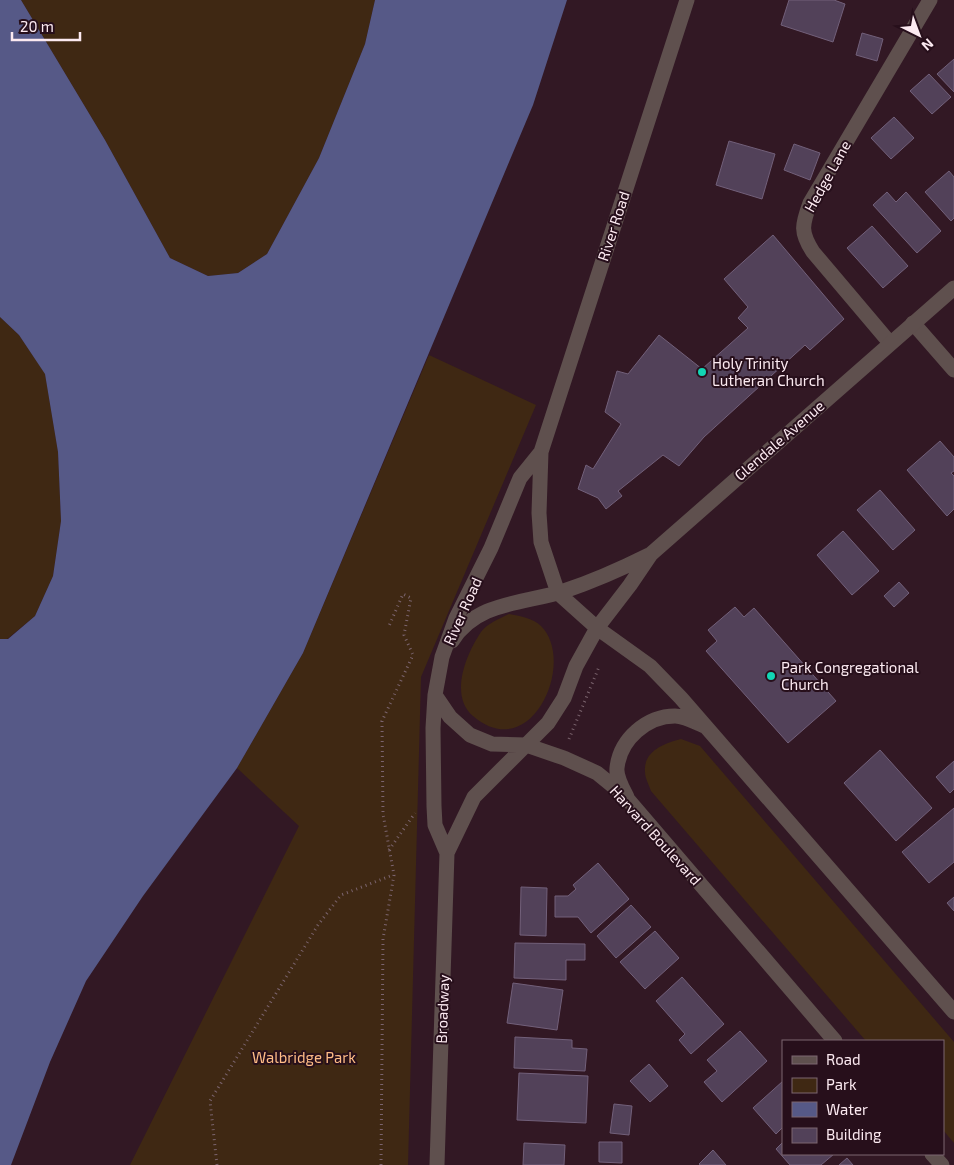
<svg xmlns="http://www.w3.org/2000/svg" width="954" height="1165" font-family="'Exo 2',sans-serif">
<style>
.green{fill:#3f2813}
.water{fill:#565987}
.building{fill:#524159;stroke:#72607a}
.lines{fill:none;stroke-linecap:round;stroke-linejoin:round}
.path{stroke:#7b646e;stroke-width:3;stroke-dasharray:1 4;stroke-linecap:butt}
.minor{stroke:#5f504e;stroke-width:15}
.tertiary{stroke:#5f504e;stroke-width:15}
.poi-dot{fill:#12d5b4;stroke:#270f1b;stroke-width:2}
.labels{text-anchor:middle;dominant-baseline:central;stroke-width:4;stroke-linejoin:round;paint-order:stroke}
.street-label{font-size:15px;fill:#fceaf1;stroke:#270f1b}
.poi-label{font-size:15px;fill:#fceaf1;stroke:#270f1b;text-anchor:start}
.park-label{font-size:15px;fill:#febc86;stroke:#270f1b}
</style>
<rect width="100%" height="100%" fill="#321824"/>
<path class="green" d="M21 0H375L365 44 319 158 267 254 238 273 208 276 170 258 105 140Z
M0 317 19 335 45 373 58 452 61 521 53 576 35 616 7 639H0Z
M429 355 536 405 421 677 408 1165H130L299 826 237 768 303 653Z
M509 614C519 616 533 618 541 626 577 662 531 766 473 716 449 696 466 654 481 632 488 623 499 619 509 614Z
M681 739 700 746 954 1042V1143L943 1130V1041H866L651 791C649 785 645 778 645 772 643 751 665 743 681 739Z"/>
<path class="water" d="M0 0H21L105 140 170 258 208 276 238 273 267 254 319 158 365 44 375 0H567L533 105 303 653 237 768 143 896 86 981 50 1062 11 1165H0V639H8L35 616 53 576 61 521 58 452 45 374 19 335 0 317Z"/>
<path class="building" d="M789 0H834L845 4 833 42 781 25Z
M862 33 883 39 877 61 856 55Z
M954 59V92L937 74Z
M929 74 951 97 932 114 910 91Z
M894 117 914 138 891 159 871 138Z
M729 141 775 154 762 199 716 185Z
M794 144 820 153 810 180 784 170Z
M949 171 954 177V218L951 221 925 192Z
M887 192 896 202 906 192 941 231 917 253 873 205Z
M872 226 908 266 883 288 847 248Z
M773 235 844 319 810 350 805 345 704 437 679 466 663 455 618 491 622 496 606 509 598 498 578 489 586 465 593 469 621 424 605 412 617 371 628 374 659 335 702 369 748 328 738 318 748 307 724 279Z
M940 441 954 457V471L951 473 954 476V509L947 516 907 470Z
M880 490 915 530 893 550 857 510Z
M843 531 879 571 852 595 817 555Z
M899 582 909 593 894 607 884 596Z
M735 607 744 617 754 608 836 701 788 743 706 651 717 641 708 630Z
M880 750 932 808 896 841 844 783Z
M954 761V789L950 793 936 777Z
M954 808V862L929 883 902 852Z
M598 863 629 899 591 933 578 917H555V896H568L576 889 573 885Z
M521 887 547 888 546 936 520 935Z
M954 897V911L947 903Z
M631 905 651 927 616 958 597 936Z
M655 931 679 958 645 989 620 962Z
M515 943 585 944V960H566V980L514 978Z
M682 977 724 1024 691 1054 679 1040 685 1034 656 1001Z
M513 983 563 990 557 1030 507 1023Z
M740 1031 767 1061 722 1102 704 1082 717 1071 707 1060Z
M515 1037 572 1040V1048L587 1049 585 1071 514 1068Z
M649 1064 668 1086 650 1102 630 1081Z
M519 1073 588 1076 586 1123 517 1120Z
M783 1081V1127L776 1134 753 1108Z
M614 1104 632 1106 629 1135 610 1133Z
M599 1142H622V1163L599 1162Z
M783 1142V1154H834L821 1165H790L776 1149Z
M524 1143 565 1145 564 1165H523Z
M713 1150 726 1165H700L699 1164Z
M847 1158 853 1165H839Z"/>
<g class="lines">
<path class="path" d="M569 739 599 667
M389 850 415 813
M217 1165 210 1101 318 925 341 895 393 875
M381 1165 383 939 394 875 383 814 382 721 413 655 404 635 411 598 403 594 389 626"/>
<path class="minor" d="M913 323 954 370
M890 343 813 252C800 232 802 225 810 203L930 0"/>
<path class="tertiary" d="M687 0 541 452 539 513 541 542 558 593 597 628 650 666 681 698 954 1012
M452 641C477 601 524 604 564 591 594 581 621 569 649 555
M435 695 450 717 470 735 492 744 526 745 564 758 597 773 624 795 835 1041
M627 797C623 789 616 777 617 768 620 739 647 716 675 716 684 716 695 722 704 726
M447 853 435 825 434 806 433 728 435 695 442 657 456 618 491 548 520 478 541 452
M932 1154 942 1165
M437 1165 447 853 474 797 548 723 564 698 576 666 597 628 630 585 651 554 954 288"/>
</g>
<g class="poi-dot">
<circle cx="702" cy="372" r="5"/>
<circle cx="771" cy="676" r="5"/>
</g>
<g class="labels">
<g class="street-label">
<text transform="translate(827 176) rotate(-61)">Hedge Lane</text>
<text transform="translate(613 226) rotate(-72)">River Road</text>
<text transform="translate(779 440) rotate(-41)">Glendale Avenue</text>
<text transform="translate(462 611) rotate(-66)">River Road</text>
<text transform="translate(656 835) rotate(48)">Harvard Boulevard</text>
<text transform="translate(442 1009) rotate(-88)">Broadway</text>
</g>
<g class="poi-label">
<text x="712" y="363">Holy Trinity<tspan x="712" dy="17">Lutheran Church</tspan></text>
<text x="781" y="667">Park Congregational<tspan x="781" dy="17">Church</tspan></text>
</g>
<g class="park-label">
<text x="304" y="1057">Walbridge Park</text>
</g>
</g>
<rect x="782" y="1040" width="162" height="115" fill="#270f1b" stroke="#7c6771"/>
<rect x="792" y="1056" width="25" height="8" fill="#5f504e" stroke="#7c6771"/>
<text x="826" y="1065" font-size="15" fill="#fceaf1">Road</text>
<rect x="792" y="1078" width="25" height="15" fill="#3f2813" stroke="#7c6771"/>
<text x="826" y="1090" font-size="15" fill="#fceaf1">Park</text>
<rect x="792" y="1102" width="25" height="15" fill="#565987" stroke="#7c6771"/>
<text x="826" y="1115" font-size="15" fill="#fceaf1">Water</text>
<rect x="792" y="1128" width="25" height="15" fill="#524159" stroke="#7c6771"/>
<text x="826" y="1140" font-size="15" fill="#fceaf1">Building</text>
<g transform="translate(919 35) rotate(138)" stroke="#270f1b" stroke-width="4" paint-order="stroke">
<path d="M0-4L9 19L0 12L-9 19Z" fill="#fceaf1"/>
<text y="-8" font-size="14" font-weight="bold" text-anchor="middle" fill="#fceaf1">N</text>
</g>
<path d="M12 32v8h68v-8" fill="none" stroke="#fceaf1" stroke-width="2.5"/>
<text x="20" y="32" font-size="15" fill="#fceaf1" stroke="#270f1b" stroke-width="4" paint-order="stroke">20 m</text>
</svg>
